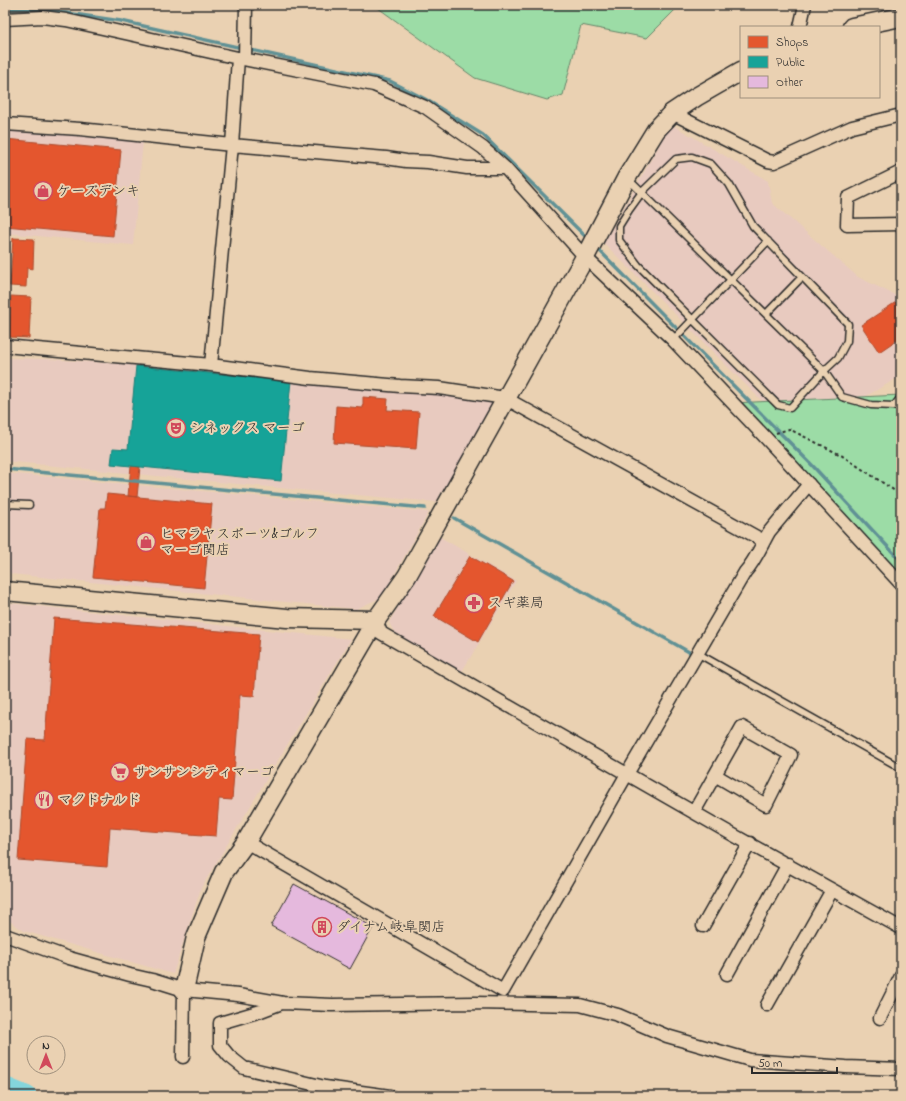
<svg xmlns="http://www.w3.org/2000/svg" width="906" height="1101" font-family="'Indie Flower','Klee One',sans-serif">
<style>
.built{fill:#e8cabf}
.green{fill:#9cdca6;stroke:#648468}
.shops{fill:#e4572e;stroke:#ac4a2d}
.public{fill:#17a398;stroke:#1d7f77}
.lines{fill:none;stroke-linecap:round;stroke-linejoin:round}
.stream{stroke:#609195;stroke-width:3.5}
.river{stroke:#84d5db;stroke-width:20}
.building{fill:#e5b9dd;stroke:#2b2b2b}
.lane-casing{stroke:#2b2b2b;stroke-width:9}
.street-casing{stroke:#2b2b2b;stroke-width:15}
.secondary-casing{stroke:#2b2b2b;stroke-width:21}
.path{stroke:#2b2b2b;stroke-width:2;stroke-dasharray:3 3;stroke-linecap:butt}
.lane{stroke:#ead1b2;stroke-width:6}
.street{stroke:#ead1b2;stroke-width:12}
.secondary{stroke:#ead1b2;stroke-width:18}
.labels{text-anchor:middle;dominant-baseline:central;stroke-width:4;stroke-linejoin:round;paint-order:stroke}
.poi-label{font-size:14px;fill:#2b2b2b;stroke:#ead1b2;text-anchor:start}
</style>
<rect width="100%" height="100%" fill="#ead1b2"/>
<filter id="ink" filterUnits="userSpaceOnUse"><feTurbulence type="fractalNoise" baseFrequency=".025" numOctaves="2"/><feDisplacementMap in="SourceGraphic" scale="8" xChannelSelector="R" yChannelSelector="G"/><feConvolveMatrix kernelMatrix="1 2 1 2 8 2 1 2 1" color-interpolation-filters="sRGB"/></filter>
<g filter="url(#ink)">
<path class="built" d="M674 126 768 181 772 203 858 277 901 298V376L797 436 604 243 666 133Z
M5 130 143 142 133 245 5 233Z
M5 358 47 359 135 365 429 391 487 398 493 403 436 502 289 489 5 461Z
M5 473 429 512 382 597 356 609 11 574 5 564Z
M440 537 516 581 461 673 394 632 389 622Z
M8 603 351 639 201 888 173 974 24 931 5 918V606Z"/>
<path class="green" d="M374 5H680L647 38 581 25 563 95 547 100 475 78Z
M901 395V584L733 403Z"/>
<path class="shops" d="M5 139 121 150 113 236 5 226Z
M13 238 34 239 33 269 27 268 26 287 10 286Z
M11 296 31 297 29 338 9 337Z
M896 302 901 309V337L879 352 861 325Z
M363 397 388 399 387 410 419 412 416 449 334 443 336 406 363 408Z
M131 466 140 467 137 497 128 496Z
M107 494 212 504 204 588 93 577 100 508H105Z
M470 556 513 581 478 642 434 616Z
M54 618 259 634 254 696 240 695 232 800 219 799 216 836 110 828 107 867 18 860 27 739 45 740Z"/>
<path class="public" d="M136 366 291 381 281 481 111 464 113 448 128 449Z"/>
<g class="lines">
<path class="stream" d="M5 9 33 8 121 21 390 81 425 99 483 135 588 239
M597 248 811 464 901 561
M5 469 425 508
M454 518 689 652"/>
<path class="river" d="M5 1087 27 1096"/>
</g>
<path class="building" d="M294 884 373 927 350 969 271 926Z"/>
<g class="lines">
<defs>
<path id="lane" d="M692 157 711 164 729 184 753 226 848 324 847 341 838 358 824 371 790 408 778 405 638 265 619 240V226L629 210 642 192 676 159Z
M628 179 824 371 842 397 871 405 894 406 901 397
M766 314 802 277
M673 340 768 241
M5 504 29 505
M697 653 901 768"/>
<path id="street" d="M5 19 42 17 66 20 238 58 374 85 425 107 483 148 505 168 585 257 673 340 765 437 901 584
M800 27 805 5
M245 59 246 5
M672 113 768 161 774 162 852 127 901 115
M5 124 80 129 232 145 386 158 406 161 428 162 467 168H505
M901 172 848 198 847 225 901 224
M5 346 211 365 310 378 400 386 439 388 505 398 764 541
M211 365 232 145 238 58
M376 620 381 633 728 832 901 928
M694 812 742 727 791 755 766 805 715 775
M246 842 503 991 627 774 745 572C755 561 761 546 769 532L809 484
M703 926 750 843
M5 935 69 958 130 975 152 980 184 990 238 995 283 1003 332 1005 474 1003 580 1005 618 1015 667 1036 750 1060 846 1067 901 1069
M727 974 788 864
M282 1003 261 1011 220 1023V1045L229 1056 244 1068 325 1087 390 1096
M767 1005 832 890
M880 1018 901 976
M183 1057 184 990"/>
<path id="secondary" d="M852 27 901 17
M5 591 287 618 376 620
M184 990 196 937 224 872 246 842 376 620 407 576 585 257 627 177 656 130 672 113 696 97 741 71"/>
</defs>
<use href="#lane" class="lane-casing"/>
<use href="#street" class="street-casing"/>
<use href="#secondary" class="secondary-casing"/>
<path class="path" d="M776 433 789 429 841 455 901 495"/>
<use href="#lane" class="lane"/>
<use href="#street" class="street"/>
<use href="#secondary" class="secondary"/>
</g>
</g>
<defs>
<symbol id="shop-ring" viewBox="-11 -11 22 22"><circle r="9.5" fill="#ead1b2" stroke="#d1495b" stroke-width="1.5"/><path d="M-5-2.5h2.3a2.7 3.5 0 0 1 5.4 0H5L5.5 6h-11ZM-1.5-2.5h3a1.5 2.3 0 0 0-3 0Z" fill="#d1495b"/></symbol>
<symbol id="theatre-ring" viewBox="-11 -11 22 22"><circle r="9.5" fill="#ead1b2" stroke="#d1495b" stroke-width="1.5"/><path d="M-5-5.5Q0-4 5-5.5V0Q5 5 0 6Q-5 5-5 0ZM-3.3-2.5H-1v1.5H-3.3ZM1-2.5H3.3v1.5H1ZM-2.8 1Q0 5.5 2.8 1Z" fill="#d1495b"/></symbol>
<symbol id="pharmacy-ring" viewBox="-11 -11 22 22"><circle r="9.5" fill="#ead1b2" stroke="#d1495b" stroke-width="1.5"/><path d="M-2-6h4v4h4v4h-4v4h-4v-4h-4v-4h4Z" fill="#d1495b"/></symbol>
<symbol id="supermarket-ring" viewBox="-11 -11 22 22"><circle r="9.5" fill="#ead1b2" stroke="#d1495b" stroke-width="1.5"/><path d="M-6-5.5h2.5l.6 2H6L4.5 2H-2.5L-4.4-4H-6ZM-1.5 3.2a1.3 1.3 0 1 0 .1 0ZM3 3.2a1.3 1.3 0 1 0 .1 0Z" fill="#d1495b"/></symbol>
<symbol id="restaurant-ring" viewBox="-11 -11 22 22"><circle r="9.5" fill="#ead1b2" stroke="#d1495b" stroke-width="1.5"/><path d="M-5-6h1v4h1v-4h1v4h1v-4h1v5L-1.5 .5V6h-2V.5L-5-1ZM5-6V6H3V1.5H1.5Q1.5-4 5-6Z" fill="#d1495b"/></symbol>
<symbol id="building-ring" viewBox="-11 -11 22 22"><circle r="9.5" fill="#ead1b2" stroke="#d1495b" stroke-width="1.5"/><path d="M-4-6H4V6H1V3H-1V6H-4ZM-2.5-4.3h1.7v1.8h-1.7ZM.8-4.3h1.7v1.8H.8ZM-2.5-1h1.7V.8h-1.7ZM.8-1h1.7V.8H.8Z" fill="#d1495b"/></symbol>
</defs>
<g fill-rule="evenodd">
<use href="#shop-ring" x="32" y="180" width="22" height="22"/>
<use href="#theatre-ring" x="165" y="417" width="22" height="22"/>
<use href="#shop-ring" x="135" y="531" width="22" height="22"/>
<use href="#pharmacy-ring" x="463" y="592" width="22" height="22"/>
<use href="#supermarket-ring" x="109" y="761" width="22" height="22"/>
<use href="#restaurant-ring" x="33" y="789" width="22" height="22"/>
<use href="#building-ring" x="311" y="916" width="22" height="22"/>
</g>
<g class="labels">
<g class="poi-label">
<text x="57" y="191">ケーズデンキ</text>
<text x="190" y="428">シネックス マーゴ</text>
<text x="160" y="534">ヒマラヤスポーツ&amp;ゴルフ<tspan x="160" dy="16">マーゴ関店</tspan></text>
<text x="488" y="603">スギ薬局</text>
<text x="134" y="772">サンサンシティマーゴ</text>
<text x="58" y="800">マクドナルド</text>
<text x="336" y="927">ダイナム岐阜関店</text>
</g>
</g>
<rect width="906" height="1101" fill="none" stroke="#ead1b2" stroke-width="20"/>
<rect x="10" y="10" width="886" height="1081" fill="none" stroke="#2b2b2b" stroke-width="1.5" filter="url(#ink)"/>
<rect x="740" y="26" width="140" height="72" fill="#ead1b2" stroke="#9e8f7c"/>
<rect x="748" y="36" width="20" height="12" fill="#e4572e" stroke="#9e8f7c"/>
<text x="776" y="46" font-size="12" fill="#2b2b2b">Shops</text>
<rect x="748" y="56" width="20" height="12" fill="#17a398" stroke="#9e8f7c"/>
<text x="776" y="66" font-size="12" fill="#2b2b2b">Public</text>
<rect x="748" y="76" width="20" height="12" fill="#e5b9dd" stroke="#9e8f7c"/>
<text x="776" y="86" font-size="12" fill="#2b2b2b">Other</text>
<g transform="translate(46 1055)"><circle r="19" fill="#ead1b2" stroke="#9e8f7c"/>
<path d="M0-3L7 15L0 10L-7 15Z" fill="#d1495b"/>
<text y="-6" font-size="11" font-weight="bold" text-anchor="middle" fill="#2b2b2b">N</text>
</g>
<path d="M752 1067v6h85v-6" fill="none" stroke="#2b2b2b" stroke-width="2"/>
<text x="758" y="1067" font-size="12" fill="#2b2b2b" stroke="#ead1b2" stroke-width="3" paint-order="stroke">50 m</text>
</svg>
